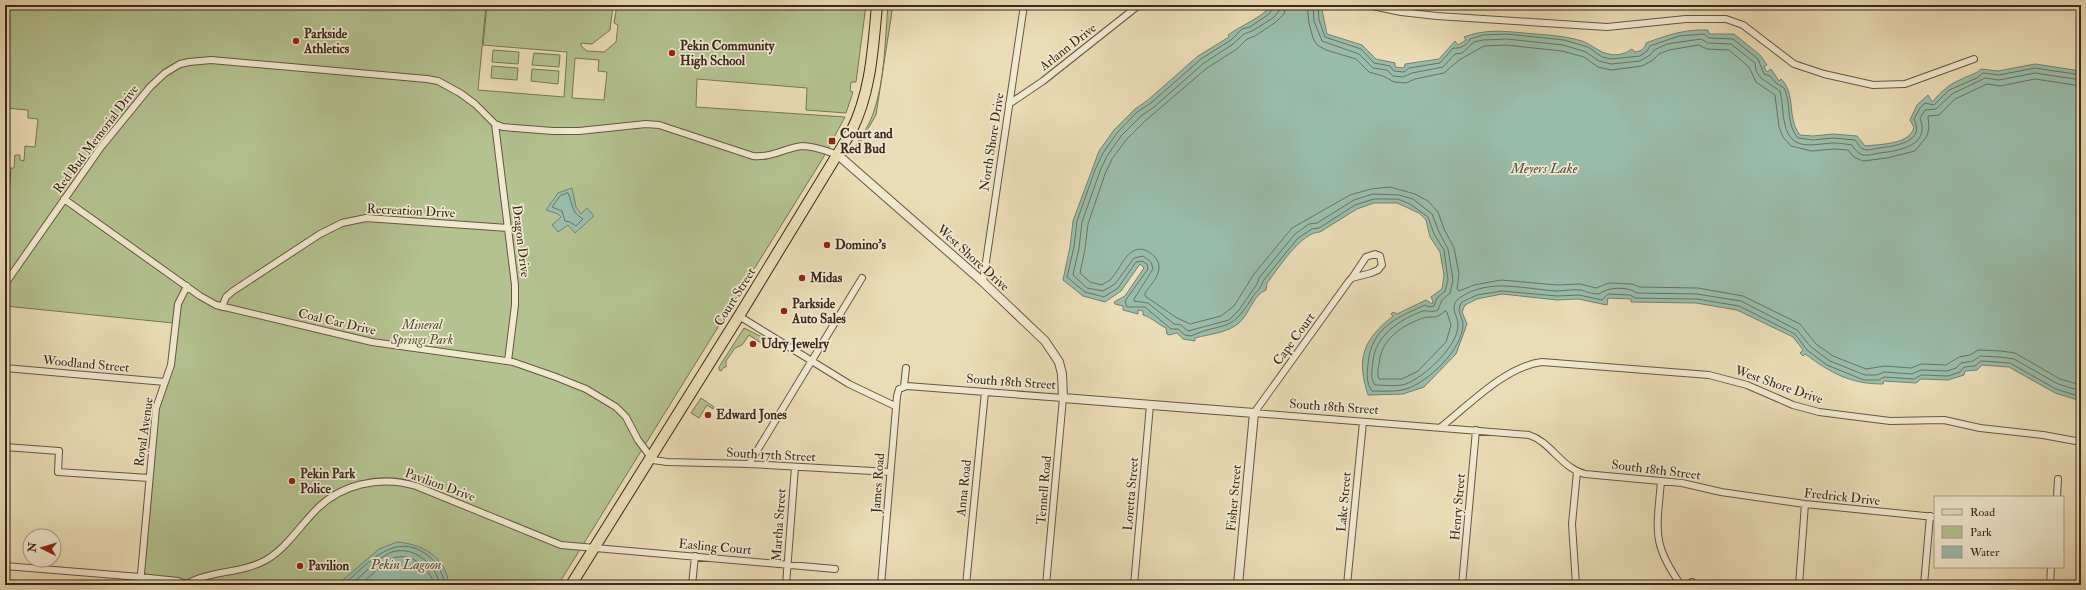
<svg xmlns="http://www.w3.org/2000/svg" width="2086" height="590" font-family="'IM FELL Double Pica',serif">
<style>
.green{fill:#b4c190;stroke:#777556;fill-rule:evenodd}
.water{fill:#99bca9;stroke:#738171}
.lines{fill:none;stroke-linecap:round;stroke-linejoin:round}
.shore{stroke:#6a7263;stroke-width:1}
.minor-casing{stroke:#665643;stroke-width:8}
.tertiary-casing{stroke:#665643;stroke-width:10}
.primary-casing{stroke:#3a291d;stroke-width:12}
.minor{stroke:#f1e8d0;stroke-width:6}
.tertiary{stroke:#f1e8d0;stroke-width:8}
.primary{stroke:#eadcb6;stroke-width:10}
.poi-dot{fill:#8f2418;stroke:#f1e8d0;stroke-width:1.5}
.labels{text-anchor:middle;dominant-baseline:central;stroke-width:3.5;stroke-linejoin:round;paint-order:stroke}
.poi-label{font-size:13px;font-weight:bold;fill:#3a291d;stroke:#f1e8d0;text-anchor:start}
.street-label{font-size:13px;fill:#3a291d;stroke:#f1e8d0}
.park-label{font-size:13px;font-style:italic;fill:#584f3a;stroke:#f1e8d0}
.water-label{font-size:14px;font-style:italic;fill:#524e40;stroke:#f1e8d0}
</style>
<rect width="100%" height="100%" fill="#eadcb6"/>
<filter id="stains"><feTurbulence type="fractalNoise" baseFrequency=".005" numOctaves="4"/><feColorMatrix values="0 0 0 0 .2 0 0 0 0 .09 0 0 0 0 .02 0 0 0 .5 -.17"/></filter>
<radialGradient id="worn" r=".72"><stop offset=".6" stop-color="#630" stop-opacity="0"/><stop offset="1" stop-color="#630" stop-opacity=".3"/></radialGradient>
<path class="green" d="M5 5H486L478 90 564 97 567 52 483 45 487 5H613L610 30 592 44 581 43V46L587 51 604 52 616 42 618 25 614 23 617 5H670V9L675 5H792L814 7 815 5H866L856 82H851L850 91 853 92 846 113 806 110 807 88 697 79 696 107 845 117 823 158 558 585H140L155 413 171 365 173 323 5 306V197H9L11 168H14L15 155H20V160L24 161 25 146 35 147 38 119 28 118V110L5 108ZM575 58 599 60 598 71 607 72 604 100 572 98Z
M888 5H893L876 115 854 153 851 154C858 141 868 128 873 114 885 80 885 40 888 5Z
M493 50 519 52 518 64 492 62Z
M534 53 560 55 559 67 532 65Z
M492 66 518 68 517 80 491 78Z
M532 69 559 71 558 84 531 81Z
M744 328 764 338V345L749 335 742 345 735 348 726 361V367H724L721 371 719 370V367Z
M701 398 714 407 713 409 707 405 699 418 691 413Z"/>
<path class="water" d="M1272 5H1321L1327 34 1362 45 1376 59 1395 63V67L1404 68 1405 64 1439 59 1455 41 1458 45 1466 40 1464 37C1485 29 1503 31 1524 33 1544 35 1562 35 1582 41 1591 44 1600 53 1609 54 1616 56 1626 54 1632 49L1635 52C1641 51 1645 49 1646 43 1667 35 1686 29 1708 30L1709 34H1734L1760 55 1767 65 1764 67 1767 72 1771 69 1779 81 1781 79C1797 95 1786 117 1800 135L1813 136 1833 134 1857 136 1865 146C1880 144 1910 145 1914 127L1910 120 1917 105 1928 95 1932 102C1941 92 1949 84 1962 79 1969 75 1975 75 1981 69L1998 71 2035 64 2081 71V401L2055 393 2009 367 1982 365 1977 370 1965 371 1964 375 1948 380 1921 379 1916 383 1884 381 1883 384C1850 384 1831 373 1805 354L1803 356 1800 353 1803 350 1793 337 1737 310 1696 303 1631 302V299L1608 298 1607 305 1578 299 1557 300 1502 294 1477 299 1465 305 1462 312 1467 324 1456 354 1424 387 1403 394 1368 395C1356 358 1363 340 1393 316L1391 314 1393 312 1397 314 1426 300 1432 304 1433 301 1431 297 1442 289 1444 275 1440 252 1430 237 1426 220 1419 213 1397 203H1374L1357 209 1320 232C1301 232 1278 269 1267 283L1266 290C1253 295 1250 313 1239 323 1227 333 1210 334 1195 338V341L1183 339 1177 333 1169 335 1167 334 1166 328C1157 324 1153 318 1143 315V311L1138 310V314L1123 310V306L1115 304 1114 302 1125 296 1144 268 1140 264 1121 291 1105 302 1083 296 1063 280 1070 247 1073 221 1099 151 1114 130 1135 109 1148 100 1198 56 1229 37 1228 35C1243 24 1260 19 1272 5Z
M572 188 576 207 581 214 587 208 594 216 575 233 568 225 558 232 552 225 561 217 558 214 546 210 558 193Z
M397 542C422 544 446 557 449 585H337L379 549Z"/>
<g class="lines">
<path class="shore" d="M1275 5 1269 14 1250 27 1242 29 1231 40 1201 59 1151 103 1137 112 1117 133 1103 153 1095 170 1077 221 1074 247 1067 277 1085 292 1104 297 1118 288 1136 262 1142 261 1147 264 1148 269 1125 301 1127 307H1145L1171 329H1178L1185 335 1191 336C1224 321 1229 335 1252 298 1256 291 1261 289 1263 281L1298 238 1312 229 1319 228 1355 205 1374 199H1398L1410 204 1428 217 1434 234 1444 250 1448 280 1445 291 1437 298 1434 306 1430 307 1425 305C1396 318 1371 328 1368 364 1367 373 1366 383 1372 391 1382 391 1396 392 1406 389 1428 382 1462 350 1463 325 1463 316 1455 311 1462 302L1477 295 1502 291 1557 296 1579 295 1602 300 1608 294 1630 295 1635 298 1697 299 1739 306 1795 334 1807 350 1827 365 1864 380H1879L1884 377 1914 379 1921 375 1948 376 1960 372 1964 367 1975 366 1981 361 2010 363 2056 389 2081 397
M1280 5 1279 11 1273 18 1252 31 1244 34 1233 44 1204 63 1154 107 1141 116 1121 136 1107 156 1100 171 1082 222 1079 248 1073 275 1087 288 1103 291 1115 284 1134 258 1143 256 1151 262 1153 269 1134 299V301L1148 303 1174 324 1181 325 1188 331 1229 320 1239 310 1257 284 1259 278 1295 234 1309 224 1317 223 1354 200 1373 194 1399 195 1413 199 1432 214 1439 232 1448 249 1453 280 1450 293 1442 300 1438 310C1432 313 1428 310 1423 311 1400 319 1375 336 1373 361 1372 370 1370 378 1375 385 1384 385 1397 387 1406 384 1424 377 1459 346 1458 324 1457 314 1448 305 1461 297 1489 278 1525 289 1556 291 1564 291 1573 289 1581 290 1587 292 1592 294 1599 294 1608 287 1627 286 1637 293L1697 294 1741 301 1797 330 1811 347 1830 361 1865 375H1877L1884 372 1912 374 1921 370 1947 371 1956 368 1961 363 1973 361 1980 356 2000 357 2014 359 2058 384 2081 391
M1286 5 1284 14 1276 22 1255 36 1247 39 1237 49 1207 68 1145 121 1126 140 1112 159 1105 174 1088 224 1085 249 1080 273 1090 282 1102 285C1104 283 1107 282 1110 280 1120 271 1127 244 1145 250 1150 252 1155 256 1157 260 1164 272 1151 284 1145 293V296L1177 318 1190 324 1221 316 1234 306 1254 274 1292 228 1350 195 1371 189 1390 187 1415 194 1428 201 1438 212 1444 229 1454 248 1459 274 1457 289 1459 291 1474 285 1501 280 1557 285 1580 284 1596 288 1609 283 1632 284 1640 287 1698 288 1743 296 1800 324 1816 344 1833 356 1866 369 1885 366 1911 368 1921 364 1946 365 1959 357 1970 355 1978 350 2001 351 2015 353 2060 379 2081 385
M1307 5 1309 23 1313 38 1317 45 1326 50 1356 59 1369 72 1383 76 1394 82 1406 83 1415 79 1444 73 1459 60 1484 46 1506 45 1562 51 1584 57 1598 67 1611 70 1642 66 1653 60 1659 54 1669 50 1699 45 1707 49 1729 50 1749 67 1756 82 1775 95 1779 127 1783 137 1791 146 1812 151 1834 149 1848 150 1854 157 1863 161 1887 158 1915 151 1927 136 1929 128 1928 116 1939 115 1955 99 1987 84 2000 86 2035 79 2081 86
M1313 5 1314 21 1322 41 1359 54 1373 68 1387 70 1393 76 1403 77 1412 73 1443 67 1455 54 1462 53 1474 42 1483 40 1507 39 1563 45 1586 52 1599 61 1611 64 1640 61 1650 55 1654 50 1667 44 1701 39 1708 43 1731 44 1755 63 1756 71 1761 78 1780 91C1783 102 1782 114 1785 125 1792 152 1812 144 1833 143 1839 143 1846 144 1852 145 1855 149 1857 153 1863 155 1868 156 1874 154 1879 153 1898 151 1931 146 1920 118L1925 110 1936 109 1952 94 1985 78 1999 80 2035 73 2081 80
M1318 5 1319 20 1325 37 1361 49 1374 63 1390 66 1394 71 1404 72 1409 68 1440 63 1453 48C1460 49 1467 45 1470 39L1483 35 1507 34 1564 40 1588 47 1602 57 1611 59 1640 56 1647 51 1650 46 1679 36 1704 34 1709 38 1733 39 1758 59 1764 74 1770 76 1776 83 1784 88C1792 104 1785 123 1798 138L1813 140 1833 138 1855 140C1858 143 1859 148 1863 149 1867 151 1874 149 1879 148 1895 146 1926 142 1914 119L1920 108 1925 103 1934 105 1949 90 1977 78 1983 73 1999 75 2035 68 2081 75
M568 193C574 206 570 211 583 219L576 226 570 222 565 221 562 211 552 207 560 196Z
M1445 311 1447 312 1451 325 1446 342 1418 371 1402 379H1379C1377 374 1378 369 1379 364 1381 339 1401 326 1423 318 1432 315 1434 321 1445 311Z
M343 585C367 565 393 531 426 554 436 561 443 573 445 585
M351 585C363 575 377 558 392 552 414 545 436 565 440 585
M360 585C370 577 380 565 391 559 409 550 431 568 434 585"/>
<defs>
<path id="minor" d="M1368 5 1401 12 1437 16 1607 27 1686 19H1726L1743 25 1794 64 1824 74 1873 85 1905 84 1974 59
M1009 104 1043 81 1139 5
M495 124 515 285V305L508 361
M64 199 200 296 216 305 372 342 513 362 556 377 586 389 616 407 626 417 638 440 653 460 667 462 749 464 890 472
M1352 278 1366 257 1375 254 1380 256 1382 265 1378 270 1371 273 1352 278 1349 281 1254 413 1529 435C1551 442 1561 468 1585 474L1682 483 1721 492 1805 504 1935 517
M983 282 1024 5
M5 284 101 147 150 87 165 73 180 64 189 62 211 60 427 79 438 81 460 93 475 104 495 124 503 127 553 131H579L646 124 659 125 753 156C771 158 785 148 802 146 815 146 826 151 838 155
M222 307 226 297 233 291 320 234 342 223 366 218 508 228
M739 316 849 384 895 406
M5 368 165 382
M904 386 906 368
M1441 427C1469 405 1506 366 1542 362L1709 375 1747 385 1793 405 1819 412 1890 421 1944 420 1980 428 2043 435 2081 442
M5 447 59 451 58 472 149 478
M749 464 862 278
M1661 481C1657 530 1651 543 1681 585
M2057 497 2058 479
M5 566 140 577 178 581 186 584
M140 585 156 408 171 365 178 304 187 286
M185 585C209 570 241 574 266 560 285 549 298 529 313 513 339 484 380 475 416 486L561 545 835 569
M692 585 695 556
M786 585 795 467
M881 585 897 396 899 389 907 386 1063 398 1046 585
M966 585 985 392
M1134 585 1150 405
M1347 585 1363 422
M1462 585 1476 430
M1576 585 1572 524 1577 472
M1687 585 1692 582
M1799 585 1805 504
M1924 585 1930 516
M2050 585 2051 567"/>
<path id="tertiary" d="M838 155 983 282 1045 341 1059 362 1062 374 1063 398 1254 413 1238 585"/>
<path id="primary" d="M571 585 739 316 851 132C871 92 873 49 877 5"/>
</defs>
<use href="#minor" class="minor-casing"/>
<use href="#tertiary" class="tertiary-casing"/>
<use href="#primary" class="primary-casing"/>
<use href="#minor" class="minor"/>
<use href="#tertiary" class="tertiary"/>
<use href="#primary" class="primary"/>
</g>
<g class="poi-dot">
<circle cx="296" cy="41" r="4"/>
<circle cx="672" cy="53" r="4"/>
<rect x="828" y="137" width="8" height="8" rx="2"/>
<circle cx="827" cy="245" r="4"/>
<circle cx="802" cy="278" r="4"/>
<circle cx="784" cy="311" r="4"/>
<circle cx="753" cy="344" r="4"/>
<circle cx="708" cy="415" r="4"/>
<circle cx="292" cy="481" r="4"/>
<circle cx="300" cy="566" r="4"/>
</g>
<g class="labels">
<g class="poi-label">
<text x="304" y="34">Parkside<tspan x="304" dy="15">Athletics</tspan></text>
<text x="680" y="46">Pekin Community<tspan x="680" dy="15">High School</tspan></text>
<text x="840" y="134">Court and<tspan x="840" dy="15">Red Bud</tspan></text>
<text x="835" y="245">Domino's</text>
<text x="810" y="278">Midas</text>
<text x="792" y="304">Parkside<tspan x="792" dy="15">Auto Sales</tspan></text>
<text x="761" y="344">Udry Jewelry</text>
<text x="716" y="415">Edward Jones</text>
<text x="300" y="474">Pekin Park<tspan x="300" dy="15">Police</tspan></text>
<text x="308" y="566">Pavilion</text>
</g>
<g class="street-label">
<text transform="translate(1068 47) rotate(-38)">Arlann Drive</text>
<text transform="translate(96 139) rotate(-53)">Red Bud Memorial Drive</text>
<text transform="translate(992 142) rotate(-81)">North Shore Drive</text>
<text transform="translate(411 211) rotate(3)">Recreation Drive</text>
<text transform="translate(521 241) rotate(83)">Dragon Drive</text>
<text transform="translate(973 258) rotate(42)">West Shore Drive</text>
<text transform="translate(735 297) rotate(-58)">Court Street</text>
<text transform="translate(337 322) rotate(13)">Coal Car Drive</text>
<text transform="translate(1294 339) rotate(-54)">Cape Court</text>
<text transform="translate(86 364) rotate(5)">Woodland Street</text>
<text transform="translate(1011 382) rotate(4)">South 18th Street</text>
<text transform="translate(1779 385) rotate(19)">West Shore Drive</text>
<text transform="translate(1334 407) rotate(4)">South 18th Street</text>
<text transform="translate(144 432) rotate(-82)">Royal Avenue</text>
<text transform="translate(771 455) rotate(3)">South 17th Street</text>
<text transform="translate(1656 470) rotate(7)">South 18th Street</text>
<text transform="translate(878 483) rotate(-86)">James Road</text>
<text transform="translate(440 485) rotate(20)">Pavilion Drive</text>
<text transform="translate(964 488) rotate(-84)">Anna Road</text>
<text transform="translate(1044 490) rotate(-85)">Tennell Road</text>
<text transform="translate(1131 494) rotate(-85)">Loretta Street</text>
<text transform="translate(1842 497) rotate(6)">Fredrick Drive</text>
<text transform="translate(1234 498) rotate(-85)">Fisher Street</text>
<text transform="translate(1344 502) rotate(-85)">Lake Street</text>
<text transform="translate(1458 507) rotate(-85)">Henry Street</text>
<text transform="translate(779 525) rotate(-86)">Martha Street</text>
<text transform="translate(715 547) rotate(5)">Easling Court</text>
</g>
<g class="park-label">
<text x="422" y="325">Mineral<tspan x="422" dy="15">Springs Park</tspan></text>
</g>
<g class="water-label">
<text x="1544" y="168">Meyers Lake</text>
<text x="406" y="564">Pekin Lagoon</text>
</g>
</g>
<rect width="2086" height="590" fill="none" stroke="#eadcb6" stroke-width="20"/>
<rect x="6" y="6" width="2074" height="578" fill="none" stroke="#3a291d" stroke-width="2"/>
<rect x="10" y="10" width="2066" height="570" fill="none" stroke="#3a291d"/>
<rect x="1934" y="496" width="130" height="72" fill="#f1e8d0" stroke="#a89c88"/>
<rect x="1942" y="509" width="20" height="6" fill="#eadcb6" stroke="#a89c88"/>
<text x="1970" y="516" font-size="12" fill="#3a291d">Road</text>
<rect x="1942" y="526" width="20" height="12" fill="#b4c190" stroke="#a89c88"/>
<text x="1970" y="536" font-size="12" fill="#3a291d">Park</text>
<rect x="1942" y="546" width="20" height="12" fill="#99bca9" stroke="#a89c88"/>
<text x="1970" y="556" font-size="12" fill="#3a291d">Water</text>
<g transform="translate(42 548) rotate(275)"><circle r="19" fill="#f1e8d0" stroke="#a89c88"/>
<path d="M0-3L7 15L0 10L-7 15Z" fill="#8f2418"/>
<text y="-6" font-size="11" font-weight="bold" text-anchor="middle" fill="#3a291d">N</text>
</g>
<rect width="100%" height="100%" filter="url(#stains)"/>
<rect width="100%" height="100%" fill="url(#worn)"/>
</svg>
